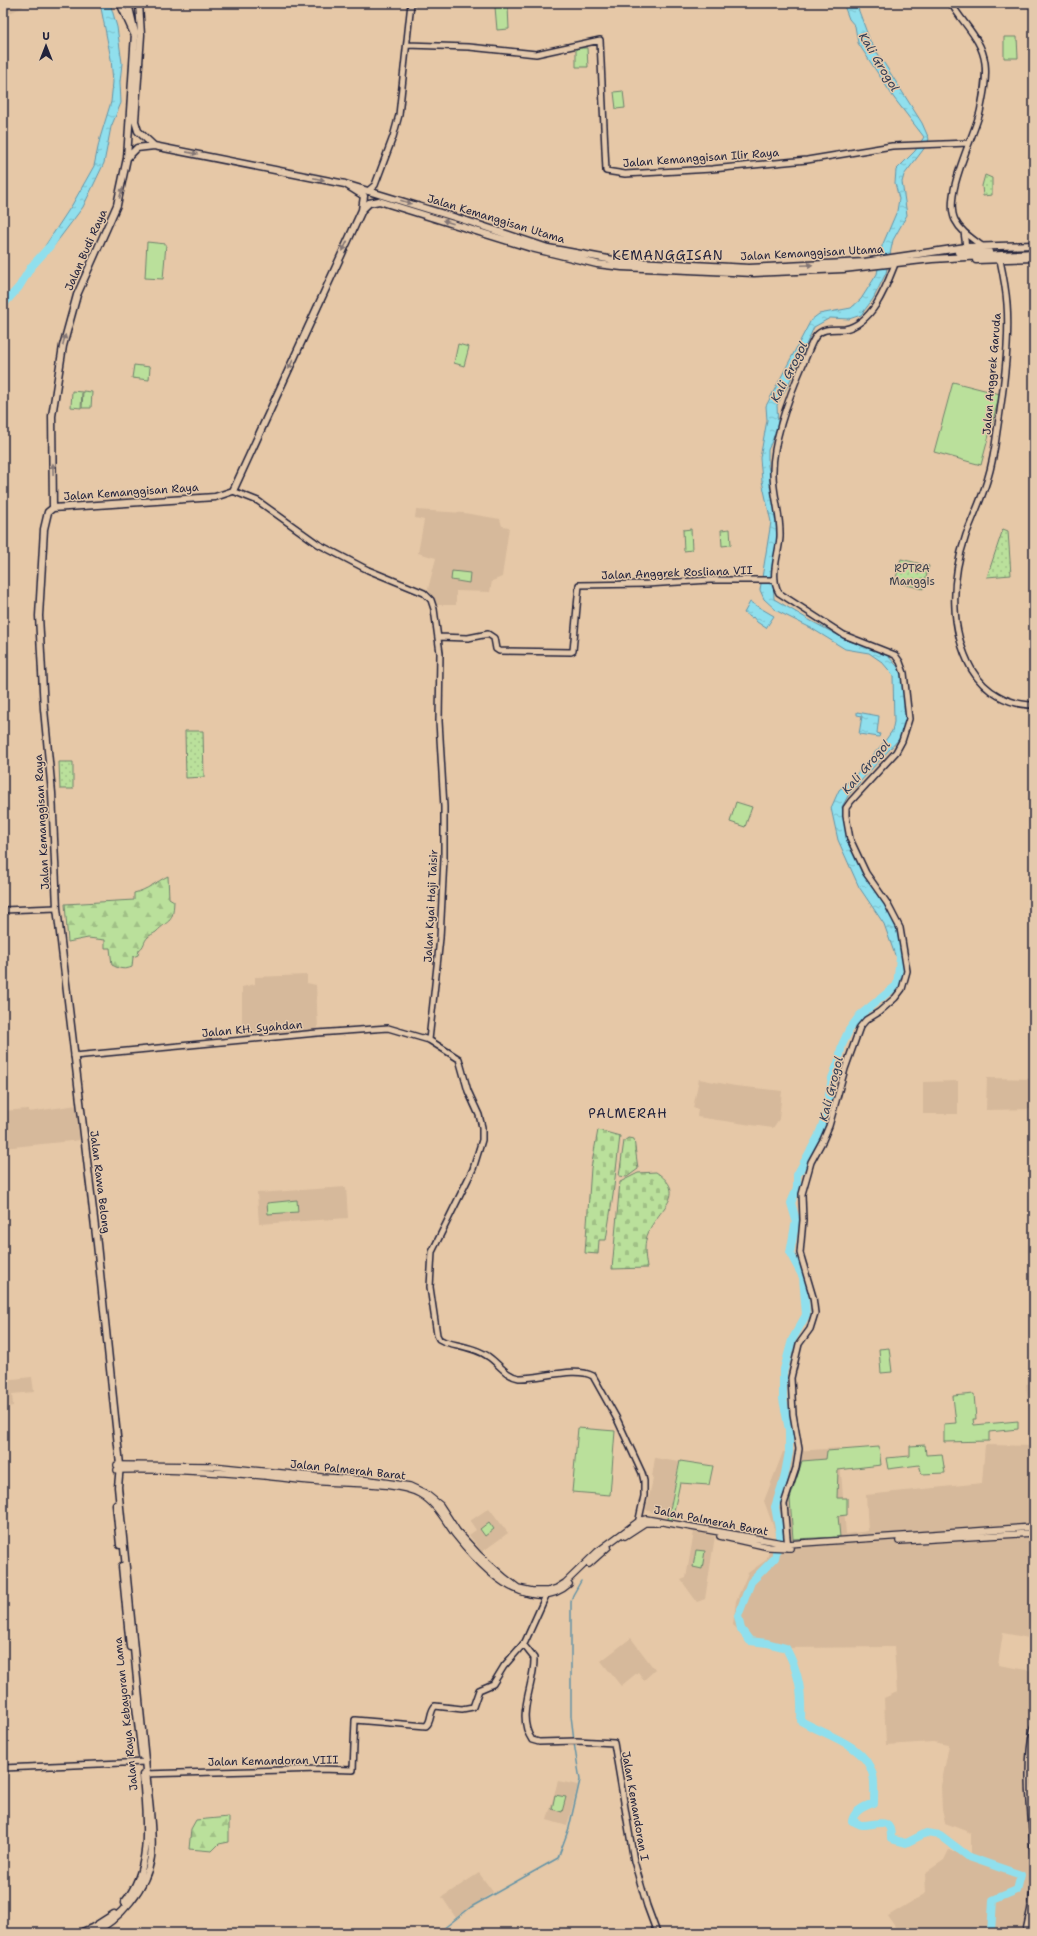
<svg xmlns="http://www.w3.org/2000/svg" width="1037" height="1936" font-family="'Shantell Sans',sans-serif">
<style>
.built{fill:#d6b99b}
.green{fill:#bae09b;stroke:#6e816b}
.forest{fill:url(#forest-firs);stroke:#6e816b}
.cemetery{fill:url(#cemetery-stones);stroke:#6e816b}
.park{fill:url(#park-dots);stroke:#6e816b}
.water{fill:url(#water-ripples);stroke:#6493a6}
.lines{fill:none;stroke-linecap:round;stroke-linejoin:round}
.stream{stroke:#6493a6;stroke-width:1.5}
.river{stroke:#90dfed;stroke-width:8}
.tertiary-casing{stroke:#22223b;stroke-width:8}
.secondary-casing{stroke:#22223b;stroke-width:8}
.primary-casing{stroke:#22223b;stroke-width:9}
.trunk-casing{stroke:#22223b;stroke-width:9}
.tertiary{stroke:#e4c9ac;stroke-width:5}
.secondary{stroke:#e4c9ac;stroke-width:5.5}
.primary{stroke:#e4c9ac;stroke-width:6}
.trunk{stroke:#e4c9ac;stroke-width:6}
.oneway{fill:#837674}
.labels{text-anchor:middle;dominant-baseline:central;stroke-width:3;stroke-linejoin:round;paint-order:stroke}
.street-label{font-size:11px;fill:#22223b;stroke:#e4c9ac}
.park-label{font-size:11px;fill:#393e49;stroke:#e4c9ac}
.water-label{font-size:12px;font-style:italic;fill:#323e56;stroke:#e4c9ac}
.quarter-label{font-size:13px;letter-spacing:1px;fill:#22223b;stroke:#e4c9ac}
</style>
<defs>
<pattern id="forest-firs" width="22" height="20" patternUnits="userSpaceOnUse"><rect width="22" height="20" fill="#bae09b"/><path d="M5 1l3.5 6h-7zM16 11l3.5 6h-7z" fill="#a0c086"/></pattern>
<pattern id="cemetery-stones" width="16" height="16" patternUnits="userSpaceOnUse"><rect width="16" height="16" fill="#bae09b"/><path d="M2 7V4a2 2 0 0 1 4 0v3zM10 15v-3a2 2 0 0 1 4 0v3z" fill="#a0c086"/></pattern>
<pattern id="park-dots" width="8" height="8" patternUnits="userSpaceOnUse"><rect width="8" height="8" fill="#bae09b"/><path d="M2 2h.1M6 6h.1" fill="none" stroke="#a0c086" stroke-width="1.8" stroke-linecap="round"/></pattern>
<pattern id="water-ripples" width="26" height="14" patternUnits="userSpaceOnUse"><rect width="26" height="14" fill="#90dfed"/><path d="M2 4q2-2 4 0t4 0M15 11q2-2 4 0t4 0" fill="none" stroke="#7cbfcc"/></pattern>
</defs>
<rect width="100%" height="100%" fill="#e6c8a7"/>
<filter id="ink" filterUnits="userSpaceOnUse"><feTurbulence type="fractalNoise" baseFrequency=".025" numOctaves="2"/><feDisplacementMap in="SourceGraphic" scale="8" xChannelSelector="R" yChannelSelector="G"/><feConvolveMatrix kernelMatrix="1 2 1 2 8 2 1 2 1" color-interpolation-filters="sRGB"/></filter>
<g filter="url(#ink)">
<path class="built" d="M3 3H22L23 7 3 16Z
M416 510 464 513 500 519 502 526 509 527 502 577 492 581 490 592 456 591V605H437L428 589 436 558 418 553 424 520 415 518Z
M307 975V983L316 985 318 1030 242 1037V987L255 984V977Z
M987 1078 1034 1079V1109L986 1110Z
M699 1079 735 1086 782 1091 779 1119 773 1128 697 1117 698 1109 693 1108Z
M958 1081V1114H923V1082Z
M77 1105 81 1140 3 1148V1111L28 1109 29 1112Z
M346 1187 348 1218 259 1224 257 1193Z
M32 1377 34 1392 12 1394 13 1406 6 1407 3 1380Z
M1034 1383V1410H1029L1026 1384Z
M985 1445 1034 1446V1639L1003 1633 998 1665 1034 1671V1808L1032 1818 1031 1879 1029 1912 1022 1933H899L888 1916 926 1893 925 1873 944 1860 949 1850 971 1856V1833L945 1823 942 1810 941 1786 949 1745 933 1742 886 1745 884 1698 897 1692 894 1647 783 1648 750 1641 733 1625 736 1601 748 1573 766 1560 776 1534 764 1501 783 1452 839 1448 846 1534 868 1531 866 1495 982 1483Z
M655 1458 679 1462 668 1517 646 1510 653 1479 652 1477Z
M489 1508 508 1533 482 1552 469 1535 476 1530 470 1521Z
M694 1532 715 1536 705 1599 697 1602 681 1580 686 1578Z
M631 1638 655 1670 644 1680 638 1672 621 1686 601 1661Z
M558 1781 578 1785 567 1826 547 1820Z
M479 1873 493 1892 456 1918 442 1897Z"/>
<path class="green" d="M508 6 509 29 497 30 495 7Z
M1004 37H1017L1018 58H1004Z
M576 48H587L588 67H576Z
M623 91 625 108 616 109 614 92Z
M147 242 166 244 163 279 145 278Z
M458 344 469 347 464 366 454 363Z
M134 365 150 367 149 380 132 378Z
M953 382 1000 394 981 465 934 452Z
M72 391 82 392 81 408 71 407Z
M83 391 92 392 91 408H82Z
M691 529 692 550 684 551 683 530Z
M730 529 731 545 722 546 721 530Z
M452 571 470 573 469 583 451 580Z
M736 802 752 807 745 827 730 822Z
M297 1200 298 1212 268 1214 267 1203Z
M889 1348 892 1372 881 1373 879 1349Z
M974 1394 976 1419H973L974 1425 1018 1421V1429L989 1432V1441L944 1442V1424L956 1423 953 1396Z
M578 1428 615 1431 610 1495 572 1492Z
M925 1445 926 1455 942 1454 945 1473 922 1474 919 1465 888 1469 886 1458 910 1456V1446Z
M879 1447 881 1465 838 1470 837 1498H847V1515L838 1516 840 1537 793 1539 790 1499 802 1461 826 1459 827 1451Z
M680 1461 713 1466 709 1485 680 1483 672 1520 668 1519Z
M489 1522 494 1529 485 1536 480 1529Z
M696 1550 705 1551 702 1569 693 1567Z
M555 1795 566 1797 562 1812 552 1809Z"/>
<path class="forest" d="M168 876 169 898 174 901C173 924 170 918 156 932 153 934 150 935 148 937 143 942 145 946 139 950L138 955 133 957 132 967C125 970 119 969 112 965L110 948H105V940L88 938 68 942 65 904 134 900V893C147 890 156 882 168 876Z
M229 1817V1842L219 1844 212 1851 189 1849 191 1829 196 1820Z"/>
<path class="cemetery" d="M598 1130 620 1136 613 1195 606 1240H599L598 1254 585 1253 591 1168Z
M628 1138 634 1139 638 1169 627 1177 619 1176 624 1141Z
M656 1172C689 1194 659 1208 649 1231 643 1244 645 1254 647 1268L612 1269 620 1182 638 1173Z"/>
<path class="park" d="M985 175 992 178V195L983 196 982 186Z
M1003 529 1008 531 1011 575 987 577Z
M901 559 929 566 923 589 895 582Z
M185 731H203L204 777 186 778Z
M59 762H73V789H60Z"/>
<path class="water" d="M100 3H110L117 27 122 63 120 82 121 103 111 127 104 163 83 207 53 247 45 246 72 205 94 166 100 138 111 102 113 82 111 59Z
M843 3H856L870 41 922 123 929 139 926 146 904 175 902 182 907 215 893 240 886 273 873 299 861 315 849 319 830 318 814 327 788 385 777 405 778 427 768 450V466L780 520 779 543 773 574 774 599 811 621 849 641 878 649 888 656 904 674 906 723 900 738 849 794 842 807 852 846 861 870 887 906 894 920 904 960 895 955 884 924 859 887 838 840 831 808 839 790 854 777 885 741 892 731 894 722 893 675 882 662 869 653 845 649 811 628 777 611 764 599 760 590 771 522 762 481 760 458 767 420 766 406 811 320 819 314 851 308 861 299 877 274 882 246 897 211 899 199 895 183 896 170 915 151 924 137 894 98 858 43 855 26 849 19Z
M750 602 774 616 766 628 757 622 753 617 752 618 744 613Z
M857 712 879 716 877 733 880 734 879 737 859 734 862 716 857 715Z"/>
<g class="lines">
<path class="stream" d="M574 1740 571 1716V1602L573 1595 581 1581
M438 1933 471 1907 558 1858 569 1828 580 1780 574 1743"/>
<path class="river" d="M3 305 19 287 31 267 50 246 55 238
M898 948 900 958 897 985 860 1015 849 1030 842 1045 838 1063 832 1078 825 1118 818 1137 797 1175V1188L791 1203 796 1220 790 1253 803 1277 806 1315 792 1340 783 1373V1399L789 1430V1452L784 1479 775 1507 780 1534 775 1558 751 1582 738 1616 741 1629 750 1641 767 1643 786 1648C800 1674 802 1693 801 1721 825 1735 865 1744 873 1775 875 1783 874 1794 874 1803 864 1806 854 1811 852 1821 855 1822 859 1824 861 1825 875 1826 892 1814 891 1839L906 1843 926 1833 940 1835 969 1857 1021 1875 1017 1890 993 1900 991 1933"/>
<defs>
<path id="tertiary" d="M951 3C963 24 982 39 985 63 987 79 983 97 980 112 973 139 943 195 955 220 961 232 973 239 983 247
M407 45 469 47 536 54 600 40 606 171 625 174 712 169 807 160 892 146 969 143
M368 191 375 185 393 137 399 115 411 3
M964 232 966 247
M1000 260C1003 274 1006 289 1007 304 1010 342 1003 394 997 431 995 448 992 465 987 481 981 500 973 517 966 535 951 579 949 628 972 670 985 692 1008 705 1034 705
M233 491 258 501 318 544 368 570 424 593 431 600 434 609 440 653 439 721 444 807V859L440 938 429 1040
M438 637 468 638 488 634 494 638 496 649 499 651 571 652 573 651 579 585 647 584 710 580H775
M3 910 57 908
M74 1056 317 1033 388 1028 429 1040 459 1059 468 1091 479 1115 482 1127V1140L473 1169 432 1252 430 1287 437 1335 439 1339 445 1342C459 1346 477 1348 489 1357 499 1364 506 1376 519 1378 540 1379 575 1366 593 1376L617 1419 642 1473 644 1481V1496L639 1519 641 1524
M788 1548 784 1504 796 1468 799 1449 793 1414 791 1378 799 1344 810 1329 815 1313 813 1297 800 1253 803 1220 802 1194 811 1162 823 1140 829 1126 845 1069 860 1027 866 1020 879 1012 895 998 902 989 907 971 900 928 887 903 866 873 850 839 846 816V808L851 801 896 752 902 741 909 719 904 673 900 662 895 655 844 635 779 593C769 576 779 555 780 537 781 515 773 495 773 474 772 440 792 389 806 357 809 350 812 341 816 336 823 327 835 330 845 329 873 323 886 287 895 264
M523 1644 534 1658C535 1685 515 1715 532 1740L539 1742 577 1741 614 1743 634 1861 647 1906 657 1933
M3 1768 146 1762
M144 1774 320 1769 353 1770 355 1720 426 1726C432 1722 429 1712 435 1706L462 1709 473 1707 479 1690 493 1684 504 1666 525 1642 548 1591"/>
<path id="secondary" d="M117 1465 212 1466 322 1477 369 1480 410 1486 425 1493 440 1505 457 1531 479 1555 505 1578 518 1588 532 1591H548L557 1588 565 1583 597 1552 639 1521 646 1519 788 1544 1034 1527
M117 1470C166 1469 215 1472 265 1476 285 1478 305 1481 325 1482 352 1484 397 1482 420 1494 436 1503 444 1519 454 1533 473 1557 503 1592 536 1595 549 1596 559 1593 569 1584
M625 1536 645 1523H657
M720 1536 769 1547 790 1548
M899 1541 1034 1533
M589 1564 608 1547"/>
<path id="primary" d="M120 3 134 34
M139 3 141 35 135 121 138 131 154 146
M127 158 137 148 154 146 345 184 467 221 548 248 619 261 749 268 864 262 966 247 1034 245
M363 209 369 203 379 201 531 248 597 264 622 267 754 273 843 269 932 259 1034 253
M958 252H989
M976 260 1034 258
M53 508 52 416 63 346 77 295 117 205 127 158 135 33 128 3
M116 1505 120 1545
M122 1566 130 1647
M135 1698 142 1756
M124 1903C154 1867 146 1818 143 1775
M80 1933 92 1928 114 1914
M92 1933C119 1920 147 1888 151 1857 153 1842 151 1826 150 1811L118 1487 120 1465 97 1244 57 908 52 793 44 709 39 616 44 529 48 512 53 508 215 497 233 491 362 210 364 196 345 184"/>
<path id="trunk" d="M1034 1728C1025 1768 1032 1813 1034 1853
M1026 1933 1031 1910 1034 1886"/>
</defs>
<use href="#tertiary" class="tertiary-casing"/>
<use href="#secondary" class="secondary-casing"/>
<use href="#primary" class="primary-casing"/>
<use href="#trunk" class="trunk-casing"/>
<use href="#tertiary" class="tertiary"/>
<use href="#secondary" class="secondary"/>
<use href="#primary" class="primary"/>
<use href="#trunk" class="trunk"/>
</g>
<defs><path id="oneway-solid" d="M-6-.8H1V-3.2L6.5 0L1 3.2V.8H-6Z"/></defs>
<g class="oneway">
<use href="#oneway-solid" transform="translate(192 153) rotate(11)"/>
<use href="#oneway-solid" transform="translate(319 179) rotate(12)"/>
<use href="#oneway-solid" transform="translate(121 193) rotate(-75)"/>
<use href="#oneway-solid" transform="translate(406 202) rotate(17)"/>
<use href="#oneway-solid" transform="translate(448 222) rotate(-163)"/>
<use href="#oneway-solid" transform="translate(345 246) rotate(115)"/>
<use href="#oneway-solid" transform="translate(807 265) rotate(-3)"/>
<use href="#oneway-solid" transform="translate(64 340) rotate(-76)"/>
<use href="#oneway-solid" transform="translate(291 364) rotate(115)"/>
<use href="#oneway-solid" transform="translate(53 469) rotate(-91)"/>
</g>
</g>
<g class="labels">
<g class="street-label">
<text transform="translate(701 158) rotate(-4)">Jalan Kemanggisan Ilir Raya</text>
<text transform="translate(496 219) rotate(17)">Jalan Kemanggisan Utama</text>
<text transform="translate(86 250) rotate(-66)">Jalan Budi Raya</text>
<text transform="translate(812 253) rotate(-3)">Jalan Kemanggisan Utama</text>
<text transform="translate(992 374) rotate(-85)">Jalan Anggrek Garuda</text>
<text transform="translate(131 492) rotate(-4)">Jalan Kemanggisan Raya</text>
<text transform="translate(677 573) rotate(-2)">Jalan Anggrek Rosliana VII</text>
<text transform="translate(42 822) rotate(-93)">Jalan Kemanggisan Raya</text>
<text transform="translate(431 906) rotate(-87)">Jalan Kyai Haji Taisir</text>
<text transform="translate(252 1029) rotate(-5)">Jalan KH. Syahdan</text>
<text transform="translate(100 1182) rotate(83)">Jalan Rawa Belong</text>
<text transform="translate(348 1470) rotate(6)">Jalan Palmerah Barat</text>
<text transform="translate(711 1521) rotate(11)">Jalan Palmerah Barat</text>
<text transform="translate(126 1714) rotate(-96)">Jalan Raya Kebayoran Lama</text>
<text transform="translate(273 1761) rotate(-1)">Jalan Kemandoran VIII</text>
<text transform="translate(635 1806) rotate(80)">Jalan Kemandoran I</text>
</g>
<g class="park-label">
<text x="912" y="568">RPTRA<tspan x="912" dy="13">Manggis</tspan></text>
</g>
<g class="water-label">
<text transform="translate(879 62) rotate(59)">Kali Grogol</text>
<text transform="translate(789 372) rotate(-63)">Kali Grogol</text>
<text transform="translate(866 767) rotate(-49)">Kali Grogol</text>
<text transform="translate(831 1089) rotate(-76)">Kali Grogol</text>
</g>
<g class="quarter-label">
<text x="668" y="255">KEMANGGISAN</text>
<text x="628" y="1113">PALMERAH</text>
</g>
</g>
<rect width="1037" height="1936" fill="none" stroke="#e4c9ac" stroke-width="16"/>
<rect x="8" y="8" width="1021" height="1920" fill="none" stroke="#22223b" stroke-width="1.5" filter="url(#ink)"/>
<g transform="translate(46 46)" stroke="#e4c9ac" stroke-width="3" paint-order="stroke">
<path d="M0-3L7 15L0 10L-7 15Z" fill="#22223b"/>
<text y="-6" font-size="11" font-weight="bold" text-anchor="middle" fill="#22223b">U</text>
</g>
</svg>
